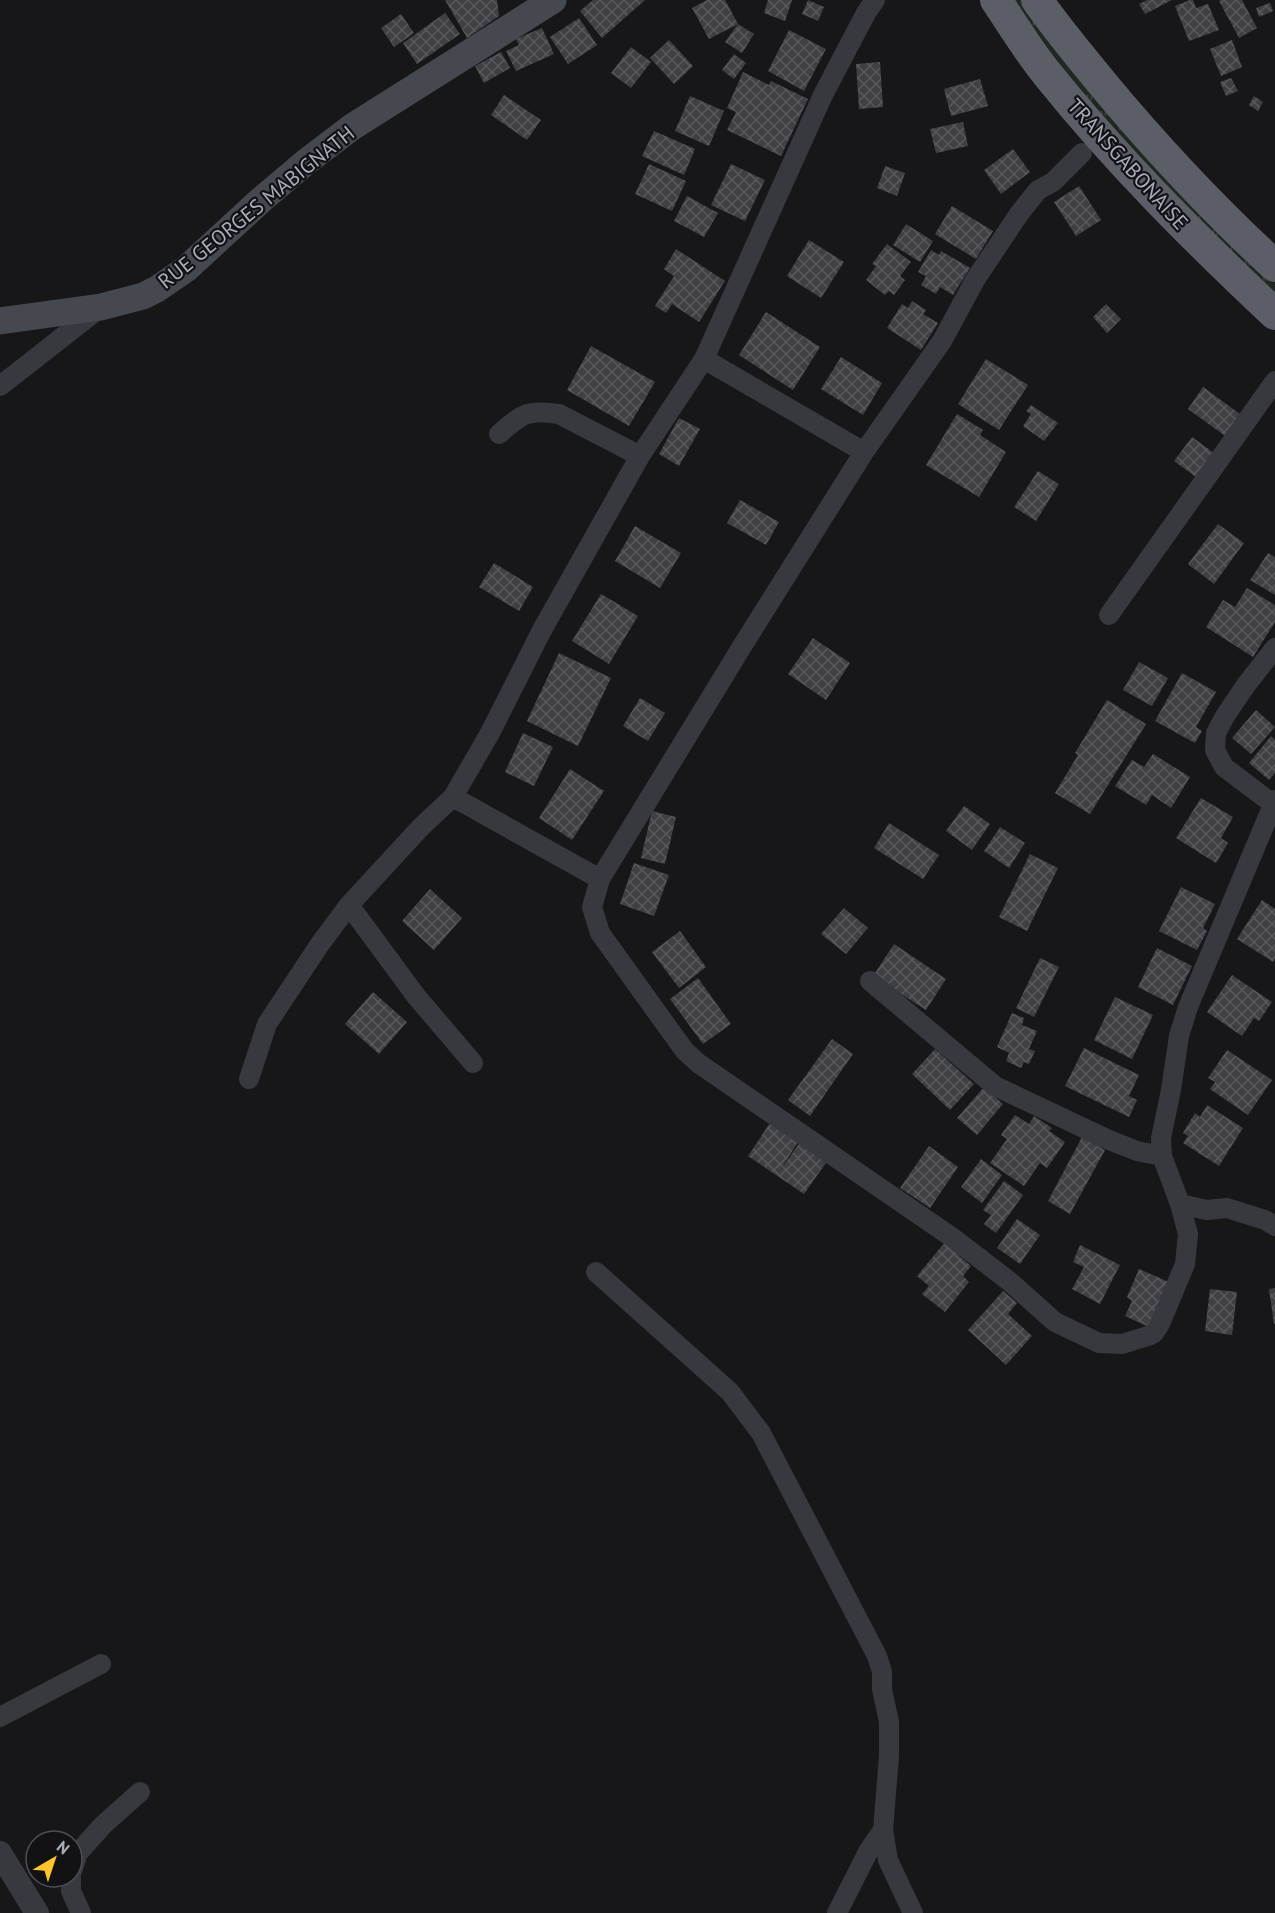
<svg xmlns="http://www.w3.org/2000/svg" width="1275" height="1913" font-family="'PT Sans',sans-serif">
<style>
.grass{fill:url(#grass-tufts)}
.building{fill:url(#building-cross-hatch)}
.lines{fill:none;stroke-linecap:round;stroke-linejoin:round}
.minor{stroke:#38393f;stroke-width:20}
.tertiary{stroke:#38393f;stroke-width:24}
.secondary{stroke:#46484f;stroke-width:27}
.trunk{stroke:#5c5e67;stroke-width:32}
.labels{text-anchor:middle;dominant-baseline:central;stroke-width:4.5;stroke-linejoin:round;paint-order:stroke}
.street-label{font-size:21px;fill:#a9adba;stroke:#121215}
</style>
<defs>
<pattern id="grass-tufts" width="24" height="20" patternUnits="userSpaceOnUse" patternTransform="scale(1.5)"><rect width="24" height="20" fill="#1f2821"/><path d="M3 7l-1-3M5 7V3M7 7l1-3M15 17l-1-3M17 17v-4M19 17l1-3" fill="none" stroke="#3d443f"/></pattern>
<pattern id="building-cross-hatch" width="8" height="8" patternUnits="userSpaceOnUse" patternTransform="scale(1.5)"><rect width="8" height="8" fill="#3f3f44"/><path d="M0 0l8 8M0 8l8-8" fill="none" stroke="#58585d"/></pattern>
</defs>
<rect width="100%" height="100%" fill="#17171a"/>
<path class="grass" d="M1009 0H1021L1034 18 1213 225 1275 283V298L1100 118Z"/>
<path class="building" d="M445 0H497L499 16 467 38Z
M593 0H645L602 38 580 11Z
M707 0H725L738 24 709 39 692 8Z
M768 0H792L785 21 764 13Z
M808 0 824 7 818 21 802 14Z
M1147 0H1172L1145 14 1139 4Z
M1190 0H1193L1196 8 1208 4 1219 30 1189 41 1175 6Z
M1221 0H1242L1257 28 1239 38 1219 1Z
M1270 3 1273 11 1259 17 1256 8Z
M445 13 460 34 417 64 403 43Z
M401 14 414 33 394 47 381 28Z
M579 18 597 45 568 64 550 37Z
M738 24 754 34 742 53 725 42Z
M542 28 554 54 516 71 506 51 519 45 516 39Z
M789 30 826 49 804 91 768 71Z
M669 40 693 66 674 84 650 58Z
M1232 40 1242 67 1221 76 1210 49Z
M631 47 651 62 631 88 611 73Z
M501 52 510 68 484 83 475 66Z
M734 54 746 63 734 79 722 70Z
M880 62 883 107 859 109 856 64Z
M743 72 769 85 771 81 808 99 781 156 727 130 736 112 727 108Z
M1231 78 1238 91 1226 96 1220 82Z
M980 79 988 106 951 116 944 89Z
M504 95 541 120 527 140 491 115Z
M690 96 724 111 709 146 675 131Z
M1254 96 1263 102 1258 111 1249 105Z
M963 122 968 146 936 153 930 129Z
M654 131 695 149 684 175 642 156Z
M1013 149 1030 172 1001 194 984 170Z
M649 164 686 181 672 211 635 194Z
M731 164 765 180 745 221 711 205Z
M885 166 905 173 897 196 877 188Z
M1079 186 1101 220 1076 236 1054 202Z
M687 196 718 213 704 237 674 221Z
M952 206 993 231 976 259 935 234Z
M906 224 933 241 920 262 893 245Z
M809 240 844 262 821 298 787 276Z
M887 244 911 262 900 276 905 280 894 295 889 291 885 295 866 280 876 266 872 264Z
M676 249 725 281 699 322 672 304 666 313 655 306 674 276 664 269Z
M931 250 939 255 941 251 970 268 953 295 940 287 936 294 921 285 926 276 918 272Z
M912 301 926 310 923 314 938 323 921 350 887 328 902 304 908 308Z
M1106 304 1121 319 1107 333 1093 317Z
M766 312 820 347 793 390 739 355Z
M591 346 655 382 629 426 567 390Z
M841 357 882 383 863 415 821 389Z
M986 359 1028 385 999 430 958 404Z
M1203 387 1247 419 1232 441 1188 409Z
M1031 405 1058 423 1044 441 1023 426 1031 414 1026 411Z
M957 414 983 430 980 435 1006 452 979 497 926 465Z
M679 418 700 429 679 466 659 454Z
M1192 437 1218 456 1200 480 1174 461Z
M1038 471 1059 484 1036 521 1014 507Z
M740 500 779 522 766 545 727 523Z
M1218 524 1244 543 1214 584 1188 564Z
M635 526 681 553 660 588 615 561Z
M1268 553 1275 557V595L1250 580Z
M494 563 533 587 519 611 479 587Z
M1247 588 1275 605V622L1253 657 1206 627 1223 600 1235 607Z
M601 594 638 616 609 664 572 641Z
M813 638 850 663 826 700 788 674Z
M559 653 611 678 578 746 527 721Z
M1139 662 1168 678 1152 706 1123 690Z
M1182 673 1216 692 1196 727 1202 731 1195 743 1155 721Z
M640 698 665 713 648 741 623 726Z
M1107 700 1146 724 1090 814 1055 793 1078 755 1075 753Z
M1256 710 1275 727 1251 754 1232 738Z
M523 733 553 747 534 786 505 772Z
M1271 736 1275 740V773L1269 780 1249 763Z
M1153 754 1190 777 1171 808 1152 795 1146 805 1115 786 1132 760 1144 767Z
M570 769 604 791 572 840 539 818Z
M1201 798 1233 817 1221 838 1228 843 1216 863 1176 838Z
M964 806 990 824 972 850 946 831Z
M652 811 676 817 665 864 641 858Z
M889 823 939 855 923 879 874 848Z
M1000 827 1025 843 1009 868 984 851Z
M1030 854 1058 868 1027 931 999 917Z
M634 863 669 875 654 916 620 904Z
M1181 887 1215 904 1203 928 1207 931 1197 950 1159 931Z
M430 889 462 918 434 950 402 921Z
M1262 900 1275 909V958L1273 962 1237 939Z
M844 908 868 928 846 954 821 934Z
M680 931 706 967 679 988 652 952Z
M894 944 946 979 926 1010 873 976Z
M1157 948 1192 966 1173 1005 1138 987Z
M1040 958 1059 967 1034 1017 1016 1008Z
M1232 975 1272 1002 1259 1021 1254 1018 1242 1036 1207 1012Z
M698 978 731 1024 703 1044 670 999Z
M373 992 407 1022 379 1054 345 1024Z
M1115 997 1153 1015 1132 1059 1094 1040Z
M1012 1013 1024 1018 1022 1025 1037 1031 1029 1049 1035 1051 1029 1064 1024 1062 1021 1068 1006 1061 1009 1053 997 1047Z
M832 1039 853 1054 810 1116 788 1100Z
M1084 1048 1139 1075 1129 1096 1137 1100 1129 1117 1065 1086Z
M935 1049 974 1084 950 1110 912 1074Z
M1227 1050 1272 1080 1248 1115 1210 1089 1215 1082 1208 1078Z
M984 1087 1003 1104 977 1135 957 1118Z
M1207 1105 1243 1128 1219 1166 1183 1143 1188 1136 1183 1133 1195 1113 1200 1117Z
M1015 1115 1029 1124 1034 1116 1052 1128 1049 1131 1065 1142 1047 1168 1040 1163 1024 1186 990 1163 1007 1139 1001 1135Z
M770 1123 798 1142 779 1172 801 1141 828 1160 804 1194 748 1156Z
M1082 1137 1105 1150 1070 1214 1048 1201Z
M929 1146 958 1167 930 1208 900 1188Z
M981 1159 1002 1175 982 1203 961 1187Z
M1004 1181 1023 1195 996 1233 984 1224 991 1215 983 1210Z
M1017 1219 1040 1235 1020 1264 997 1248Z
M946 1241 961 1253 959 1256 971 1266 963 1276 969 1282 945 1312 922 1294 929 1286 917 1276Z
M1080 1245 1120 1265 1100 1304 1072 1289 1084 1267 1073 1262Z
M1139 1269 1169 1282 1149 1327 1125 1316 1132 1301 1127 1297Z
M1275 1288V1324H1274L1269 1289Z
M1210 1289 1237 1292 1232 1335 1205 1331Z
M1003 1291 1017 1303 1008 1314 1032 1336 1006 1365 968 1330Z"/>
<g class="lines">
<path class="minor" d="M1082 153 1053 182 1038 190 1019 214 975 280 942 341 864 452 741 648 600 879 592 907 600 933 674 1036 685 1051 698 1063 953 1238 1009 1281 1055 1322 1099 1343 1122 1344 1148 1336 1154 1333 1160 1324 1185 1264 1188 1234 1180 1204 1162 1156 1161 1138 1171 1090 1179 1036 1188 1007 1275 800
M704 359 864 452
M0 386 101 307
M499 434C522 414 527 409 559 414L640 456
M1109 615 1275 381
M453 797 600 879
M1273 804 1224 767 1215 750 1216 733 1225 716 1246 685 1275 648
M349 905 416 996 473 1063
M870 981 995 1086 1109 1140 1137 1151 1162 1156
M249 1079 267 1024 320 944 349 905 421 827 453 797 490 733 542 630 640 456 704 359 823 95 866 13 875 0
M1180 1204 1207 1210 1227 1208 1265 1220 1275 1226
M596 1272 730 1392 761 1433 877 1656 882 1672V1689L889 1722V1756L883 1830 888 1860 913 1913
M0 1717 101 1664
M72 1871 78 1853 103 1825 140 1792
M71 1877V1891L81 1913
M837 1913 869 1850 883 1830"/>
<path class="tertiary" d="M0 1853 37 1913"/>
<path class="secondary" d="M0 321 101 307 143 296 157 289 186 269 261 200 306 162 352 127 553 0"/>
<path class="trunk" d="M996 0C1013 25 1029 52 1048 75 1117 161 1195 239 1275 314
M1037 0C1057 29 1080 56 1102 83 1156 148 1213 209 1275 266"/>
</g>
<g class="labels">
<g class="street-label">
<text transform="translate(1128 164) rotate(48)">TRANSGABONAISE</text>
<text transform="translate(256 207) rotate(-39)">RUE GEORGES MABIGNATH</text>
</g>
</g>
<g transform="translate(54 1859) rotate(39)"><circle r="28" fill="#121215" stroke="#4e5057" stroke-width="1.5"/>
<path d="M0-4.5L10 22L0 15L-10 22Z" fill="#fec42b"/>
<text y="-9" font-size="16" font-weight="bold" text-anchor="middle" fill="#a9adba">N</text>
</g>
</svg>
